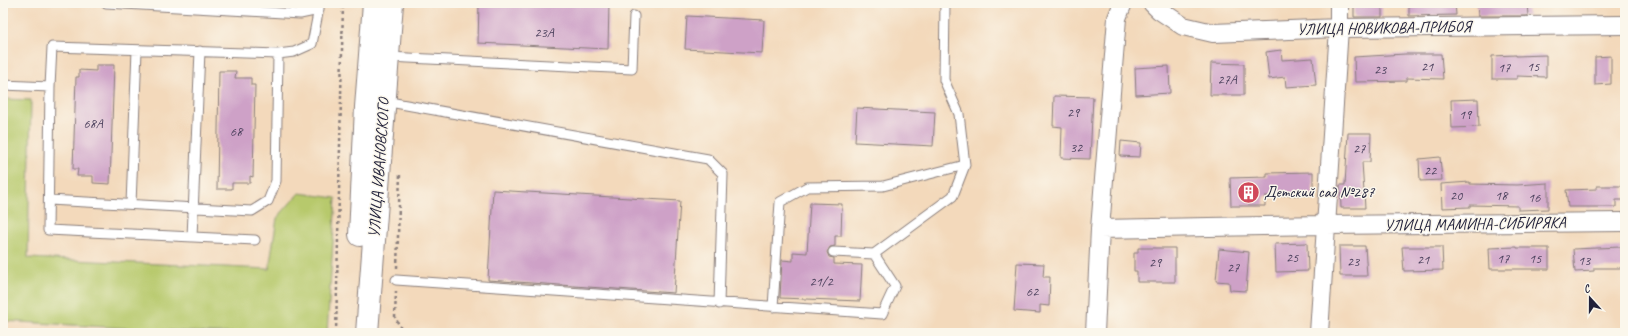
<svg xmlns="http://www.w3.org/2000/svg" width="1628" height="336" font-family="Caveat,sans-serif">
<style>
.green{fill:#b7c96c;stroke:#6c7654}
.building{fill:#cea1c7}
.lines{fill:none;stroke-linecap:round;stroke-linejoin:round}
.service-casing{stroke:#8a7e7b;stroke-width:11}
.minor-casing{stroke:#8a7e7b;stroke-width:20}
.tertiary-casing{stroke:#8a7e7b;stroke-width:24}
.path{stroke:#8a7e7b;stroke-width:2.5;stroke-dasharray:3 3;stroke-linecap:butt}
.service{stroke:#fff;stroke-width:9}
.minor{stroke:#fff;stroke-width:18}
.tertiary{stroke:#fff;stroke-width:22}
.labels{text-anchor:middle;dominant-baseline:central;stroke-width:3;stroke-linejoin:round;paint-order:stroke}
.number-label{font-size:14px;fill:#4d425e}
.street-label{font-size:16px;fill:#22223b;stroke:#fbf7ec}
.poi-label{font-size:16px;fill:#22223b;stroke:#fbf7ec;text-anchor:start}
</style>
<rect width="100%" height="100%" fill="#fbf7ec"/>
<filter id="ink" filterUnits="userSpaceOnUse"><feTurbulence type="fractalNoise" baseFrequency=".025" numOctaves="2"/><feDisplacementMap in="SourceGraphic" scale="8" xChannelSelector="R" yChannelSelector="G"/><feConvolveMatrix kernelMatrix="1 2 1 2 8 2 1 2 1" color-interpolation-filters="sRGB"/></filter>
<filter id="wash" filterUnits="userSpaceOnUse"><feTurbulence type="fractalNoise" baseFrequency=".012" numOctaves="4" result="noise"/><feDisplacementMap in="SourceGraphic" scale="16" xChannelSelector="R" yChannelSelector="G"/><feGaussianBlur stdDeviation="0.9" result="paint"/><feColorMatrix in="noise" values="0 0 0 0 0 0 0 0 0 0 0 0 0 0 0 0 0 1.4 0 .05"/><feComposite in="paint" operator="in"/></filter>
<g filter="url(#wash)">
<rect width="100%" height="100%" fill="#f3d9bb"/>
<path class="green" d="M3 99 31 100 28 258 269 269 277 218 299 193 336 198 327 333H211L3 321Z"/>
<g id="blocks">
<path class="building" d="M479 3H609L608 49 478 43Z
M1354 3H1382V17H1354Z
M1409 3H1455L1456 15 1409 16Z
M1477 3H1527L1528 16H1478Z
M687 16 764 20 762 53 685 49Z
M1281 50 1282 60 1313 58 1316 85 1286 87 1285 77 1269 79 1266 52Z
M1405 54H1441L1443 79 1407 78V81L1355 82 1354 57Z
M1516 55V56L1546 55V77L1517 76V79H1492V56Z
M1611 56V84L1595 85V57Z
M1211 63 1244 64V95H1210Z
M96 65H114L110 184 93 183V176H77L78 169H73L76 77H79V70L96 71Z
M1169 66 1170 93 1136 95 1135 68Z
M219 71H236L235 78H251V85H255L253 177 250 176V183H232V189H217Z
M1054 96 1093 97 1090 159 1061 158 1062 127 1053 126Z
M1478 99 1479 127 1452 128 1451 100Z
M857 108 935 112 933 146 855 142Z
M1348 133H1371L1370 162H1362L1365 208H1341L1340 185H1345Z
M1121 141 1141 143 1140 157 1120 156Z
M1440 157 1442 180 1420 181 1419 159Z
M1313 172V195L1265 196V206H1231L1230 178 1267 177V173Z
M1470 182V184L1517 185 1548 183V209L1518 210V206L1470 205V207L1442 208 1441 184Z
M1597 186H1623L1625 200H1616V207H1568L1566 190 1597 189Z
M493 190 680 201 674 293 488 280Z
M810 203 842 204 841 236H835V246L830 247 827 252 829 257 834 258V264L862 265 860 301 780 298 782 260 793 261V252L807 253Z
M1307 243 1308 271 1276 272 1275 244Z
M1339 246H1365L1367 276H1340Z
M1402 247H1442L1443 270 1404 271Z
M1517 247V248H1549V269H1490L1489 248Z
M1621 247 1623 268H1594V271L1575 272 1573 249Z
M1138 248H1175V282H1137V271H1134V253H1138Z
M1219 249 1249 252 1246 291 1230 290 1229 282 1216 281Z
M1017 263 1044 264 1043 277H1050L1049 306 1040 305V313L1014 311Z"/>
</g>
</g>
<g filter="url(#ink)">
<use href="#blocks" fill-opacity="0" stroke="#8a7e7b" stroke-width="1"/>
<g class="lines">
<defs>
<path id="service" d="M106 3 300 14 319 10
M388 57 632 69 634 16
M3 85 50 87
M384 101 708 159 723 174 719 304
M49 200 252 211 268 201 276 181 278 54
M131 204 137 50
M192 237 200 51
M255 240 48 230 50 87 52 47 278 54 294 52 312 44 320 3
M833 252 874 254 953 196 965 165 959 114 944 80 945 3
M396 280 882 314 895 286 874 254
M773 307 780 202 807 187 883 186 965 165"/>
<path id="minor" d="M1152 3 1159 10 1183 26 1213 33 1339 28 1625 25
M1100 229 1325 225 1625 222
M1095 333 1100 229 1117 18 1123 3
M1319 333 1339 28V3"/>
<path id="tertiary" d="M360 235 366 107 374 3
M367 333 392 3"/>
</defs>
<use href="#service" class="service-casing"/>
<use href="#minor" class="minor-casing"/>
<use href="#tertiary" class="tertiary-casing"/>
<path class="path" d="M397 268 400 173
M396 291 395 317 403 333
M336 333 343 3"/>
<use href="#service" class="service"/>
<use href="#minor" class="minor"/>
<use href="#tertiary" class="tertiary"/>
</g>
</g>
<defs>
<symbol id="building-disc" viewBox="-11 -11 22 22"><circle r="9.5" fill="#d1495b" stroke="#fbf7ec"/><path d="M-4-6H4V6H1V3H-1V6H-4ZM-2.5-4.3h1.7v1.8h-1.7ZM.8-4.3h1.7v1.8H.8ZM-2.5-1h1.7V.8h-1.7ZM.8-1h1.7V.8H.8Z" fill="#fff"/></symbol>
</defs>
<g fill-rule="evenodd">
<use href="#building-disc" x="1236" y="180" width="25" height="25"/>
</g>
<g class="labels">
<g class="number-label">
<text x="544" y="32">23А</text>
<text x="1427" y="66">21</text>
<text x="1533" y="66">15</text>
<text x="1504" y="67">17</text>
<text x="1380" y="69">23</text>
<text x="1227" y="79">27А</text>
<text x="1073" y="112">29</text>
<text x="1465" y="114">19</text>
<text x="93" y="123">68А</text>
<text x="236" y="131">68</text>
<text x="1076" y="147">32</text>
<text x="1359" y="148">27</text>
<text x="1430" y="170">22</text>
<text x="1456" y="195">20</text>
<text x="1501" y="195">18</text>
<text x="1534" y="197">16</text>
<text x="1292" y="257">25</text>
<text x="1503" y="258">17</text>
<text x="1535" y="258">15</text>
<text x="1423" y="259">21</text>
<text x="1584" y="260">13</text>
<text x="1353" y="261">23</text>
<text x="1155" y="262">29</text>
<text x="1233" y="267">27</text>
<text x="821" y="281">21/2</text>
<text x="1032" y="291">62</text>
</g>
<g class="street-label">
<text transform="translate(1384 28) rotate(-1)">УЛИЦА НОВИКОВА-ПРИБОЯ</text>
<text transform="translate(379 168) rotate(-86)">УЛИЦА ИВАНОВСКОГО</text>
<text transform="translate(1475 224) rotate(-1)">УЛИЦА МАМИНА-СИБИРЯКА</text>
</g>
<g class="poi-label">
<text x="1264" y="192">Детский сад №287</text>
</g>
</g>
<rect width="1628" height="336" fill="none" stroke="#fbf7ec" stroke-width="16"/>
<g transform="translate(1590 298) rotate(339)" stroke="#fbf7ec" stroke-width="3" paint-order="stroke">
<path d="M0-3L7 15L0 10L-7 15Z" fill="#22223b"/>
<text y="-6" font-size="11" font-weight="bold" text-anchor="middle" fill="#22223b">С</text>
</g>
</svg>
